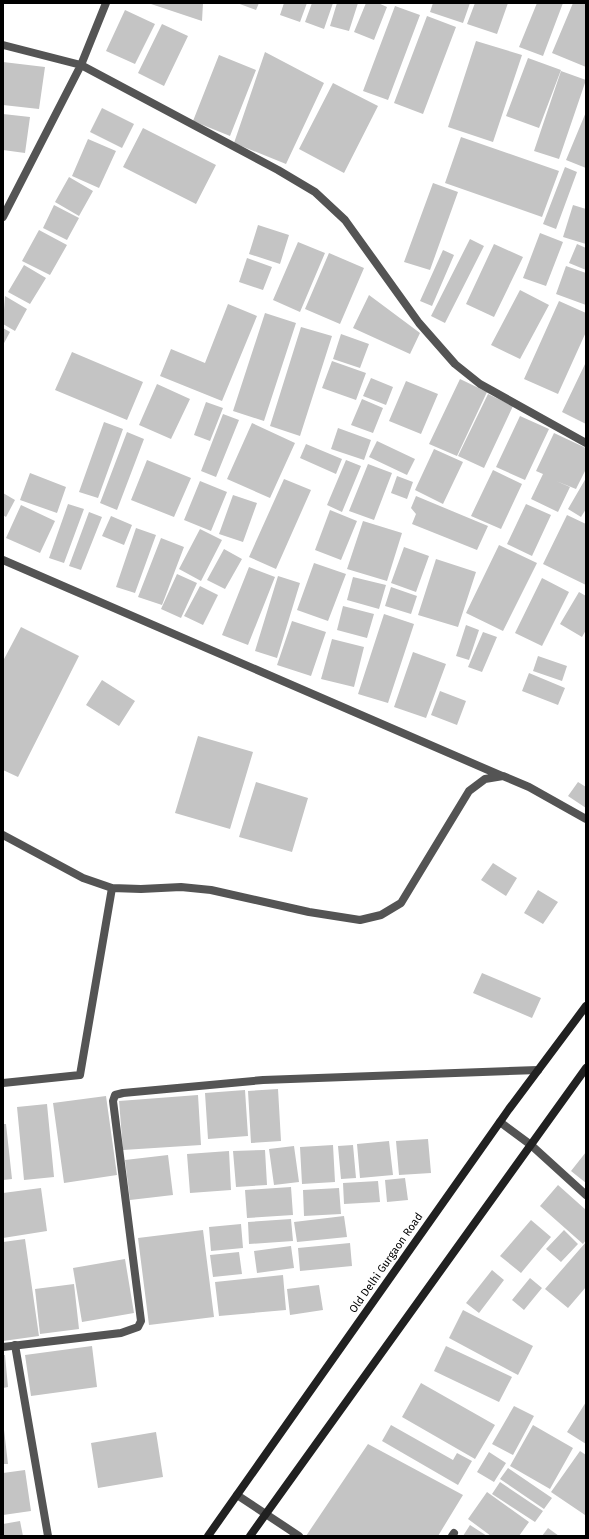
<svg xmlns="http://www.w3.org/2000/svg" width="589" height="1539" font-family="'Fira Sans',sans-serif">
<style>
.building{fill:#c4c4c4}
.lines{fill:none;stroke-linecap:round;stroke-linejoin:round}
.lane{stroke:#545454;stroke-width:8}
.street{stroke:#545454;stroke-width:8}
.secondary{stroke:#212121;stroke-width:8}
.labels{text-anchor:middle;dominant-baseline:central;stroke-width:4;stroke-linejoin:round;paint-order:stroke}
.street-label{font-size:11px;fill:#000;stroke:#fff}
</style>
<rect width="100%" height="100%" fill="#fff"/>
<path class="building" d="M148 3H203L202 21Z
M237 3H259L256 10Z
M284 3H307L300 22 280 15Z
M312 3H333L324 29 305 22Z
M337 3H358L349 31 330 26Z
M366 3H378L387 7 374 40 354 32Z
M433 3H470L463 23 430 12Z
M475 3H508L497 34 467 24Z
M537 3H563L543 56 519 47Z
M573 3H586V67L552 53Z
M395 6 420 15 388 100 363 91Z
M125 10 155 24 135 64 106 51Z
M427 16 456 27 423 114 394 103Z
M162 24 188 36 164 86 138 73Z
M476 41 522 55 493 142 448 127Z
M265 52 324 83 286 164 234 143Z
M219 55 256 70 230 136 193 121Z
M528 58 561 70 539 128 506 116Z
M3 62 45 67 39 109 3 105Z
M561 71 586 80 559 159 534 151Z
M333 83 378 106 344 173 299 149Z
M102 108 134 124 122 148 90 132Z
M586 112V168L566 160Z
M3 114 30 117 25 153 3 150Z
M143 128 216 165 196 204 123 167Z
M461 137 559 171 542 217 445 183Z
M88 139 116 151 99 188 72 176Z
M565 167 577 172 556 229 543 224Z
M69 177 93 191 79 216 55 202Z
M433 183 458 192 430 270 404 262Z
M54 205 79 218 67 240 43 228Z
M573 205 586 209V244L563 237Z
M258 225 289 235 280 264 249 254Z
M39 230 67 245 50 275 22 261Z
M540 233 563 242 546 286 523 278Z
M470 239 484 246 445 323 431 316Z
M298 242 325 253 300 312 273 300Z
M494 244 523 257 494 317 466 304Z
M577 244 586 248V270L569 263Z
M443 250 454 255 432 306 420 301Z
M329 253 364 268 340 324 305 309Z
M247 258 272 267 263 290 239 282Z
M24 265 46 278 30 304 8 292Z
M566 266 586 273V305L556 294Z
M520 290 549 305 520 359 491 345Z
M369 295 420 333 410 354 353 328Z
M5 296 27 309 15 331 3 324Z
M559 301 586 313V332L558 394 524 379Z
M228 304 257 316 222 401 160 376 171 349 205 363Z
M265 313 296 323 264 421 233 411Z
M301 327 332 336 300 436 270 426Z
M3 328 10 332 3 345Z
M341 334 369 344 360 368 333 359Z
M72 352 143 382 127 420 55 390Z
M332 361 366 373 356 400 322 388Z
M586 362V424L562 412Z
M371 378 393 387 386 405 363 396Z
M460 379 487 392 457 456 429 444Z
M406 381 438 394 421 434 389 421Z
M157 384 190 399 171 439 139 425Z
M488 394 513 406 484 468 458 456Z
M362 399 383 408 373 433 351 425Z
M206 402 223 408 210 441 194 435Z
M223 414 239 420 216 477 201 471Z
M520 416 549 429 525 480 496 467Z
M104 422 123 429 98 498 79 492Z
M252 423 295 443 270 498 227 479Z
M338 428 371 440 364 460 331 449Z
M127 432 144 439 117 510 100 503Z
M554 433 586 448V469L576 489 556 481 570 487 558 512 531 499 543 474 536 471Z
M377 441 415 459 407 475 369 457Z
M306 444 342 459 336 474 300 458Z
M434 449 463 462 443 504 415 490Z
M147 460 191 478 174 517 131 500Z
M346 460 361 466 342 512 327 505Z
M368 464 392 473 374 520 349 511Z
M493 470 522 484 501 529 471 516Z
M30 473 66 487 57 513 20 500Z
M397 476 413 482 407 499 391 493Z
M586 478V509L581 517 568 509Z
M284 479 311 490 276 569 249 557Z
M200 481 227 492 211 531 184 520Z
M3 493 15 500 6 517 3 515Z
M233 495 257 503 243 542 219 534Z
M416 496 488 526 477 550 412 524 416 514 411 508Z
M68 504 84 509 64 563 49 558Z
M526 504 551 515 532 556 507 544Z
M21 505 55 521 40 553 6 538Z
M330 510 357 521 341 560 315 550Z
M89 512 102 517 81 570 69 566Z
M567 515 586 524V585L543 564Z
M111 516 132 525 124 545 102 536Z
M363 521 402 533 387 581 347 569Z
M136 528 156 535 135 593 116 587Z
M200 529 222 540 201 581 179 569Z
M161 538 184 547 162 605 138 597Z
M499 545 537 563 503 631 466 613Z
M404 547 429 556 416 592 391 583Z
M224 549 242 559 225 589 207 580Z
M436 559 476 572 458 627 418 615Z
M314 563 346 574 328 621 297 610Z
M249 567 275 577 248 645 222 635Z
M177 574 197 583 181 618 161 609Z
M278 576 300 583 277 658 255 651Z
M353 577 386 585 379 609 347 600Z
M542 578 569 592 542 646 515 633Z
M200 586 218 595 203 625 184 616Z
M391 587 417 596 411 614 385 606Z
M579 592 586 596V630L582 637 560 624Z
M343 606 374 614 367 638 337 630Z
M384 614 414 624 388 703 358 694Z
M292 621 326 632 311 676 277 665Z
M466 625 479 630 469 660 456 656Z
M21 627 79 656 18 777 3 770V661Z
M483 632 497 637 482 672 468 667Z
M332 639 364 647 354 687 321 679Z
M413 652 446 664 426 718 394 707Z
M538 656 567 666 562 681 533 671Z
M529 673 565 688 558 705 522 691Z
M102 680 135 701 119 726 86 705Z
M440 691 466 701 457 725 431 715Z
M198 736 253 752 230 829 175 813Z
M256 782 308 798 292 852 239 837Z
M578 782 586 787V808L568 796Z
M493 863 517 878 506 896 481 880Z
M538 890 558 902 543 924 524 913Z
M482 973 541 998 532 1018 473 993Z
M278 1089 281 1141 251 1143 248 1091Z
M245 1090 248 1136 208 1139 205 1093Z
M198 1095 201 1145 123 1150 119 1101Z
M106 1096 117 1175 64 1183 53 1103Z
M47 1104 54 1177 24 1180 17 1107Z
M3 1124H6L12 1179 3 1180Z
M428 1139 431 1173 399 1175 396 1141Z
M389 1141 393 1175 360 1178 357 1144Z
M333 1145 335 1182 302 1184 300 1147Z
M353 1145 356 1178 341 1179 338 1146Z
M294 1146 299 1182 274 1185 269 1149Z
M265 1150 267 1185 236 1187 233 1151Z
M229 1151 231 1190 190 1193 187 1154Z
M586 1152V1183L571 1171Z
M168 1155 173 1195 130 1200 125 1160Z
M405 1178 408 1200 387 1202 385 1180Z
M378 1181 380 1202 344 1204 343 1183Z
M558 1185 586 1210V1240L583 1244 540 1206Z
M291 1187 293 1215 247 1218 245 1190Z
M41 1188 47 1231 3 1238V1193Z
M339 1188 341 1214 304 1216 303 1190Z
M344 1216 347 1237 297 1242 294 1222Z
M291 1219 293 1241 249 1244 248 1222Z
M531 1220 551 1237 521 1273 500 1256Z
M241 1224 243 1248 211 1251 209 1227Z
M203 1230 214 1317 149 1325 138 1238Z
M564 1230 578 1244 561 1262 546 1249Z
M25 1239 39 1336 3 1341V1242Z
M586 1242V1287L568 1308 545 1289Z
M350 1243 352 1266 300 1271 298 1248Z
M291 1246 294 1268 257 1273 254 1251Z
M239 1252 242 1274 213 1277 210 1255Z
M125 1259 134 1313 82 1322 73 1268Z
M492 1270 504 1280 479 1313 466 1303Z
M283 1275 286 1310 219 1316 215 1282Z
M530 1278 542 1288 524 1310 512 1300Z
M74 1284 79 1329 40 1334 35 1289Z
M319 1285 323 1310 290 1315 287 1289Z
M463 1310 533 1346 518 1375 449 1338Z
M92 1346 97 1387 31 1396 25 1355Z
M446 1346 512 1377 499 1402 434 1371Z
M3 1355H5L8 1387 3 1388Z
M421 1383 495 1425 475 1459 402 1417Z
M586 1402V1444L567 1432Z
M514 1406 534 1416 513 1455 492 1444Z
M3 1421 8 1464H3Z
M391 1425 453 1460 457 1453 472 1461 458 1485 382 1441Z
M533 1425 573 1448 550 1489 510 1466Z
M156 1432 163 1477 98 1488 91 1443Z
M368 1444 463 1495 438 1536H306Z
M580 1451 586 1455 585 1515 551 1492Z
M489 1452 506 1463 494 1482 477 1472Z
M508 1468 552 1498 544 1509 500 1479Z
M25 1470 31 1511 3 1515V1473Z
M500 1482 543 1511 535 1522 492 1494Z
M487 1492 529 1522 519 1536H491L468 1519Z
M20 1521 23 1536H3V1524Z
M470 1525 487 1536H463Z
M548 1528 559 1536H542Z"/>
<g class="lines">
<path class="lane" d="M15 1345 48 1536"/>
<path class="street" d="M3 45 81 65 278 170 315 192 345 220 419 323 455 364 480 384 586 443
M3 217 81 65 106 3
M3 560 502 776
M3 835 83 878 112 888 141 889 181 887 211 890 309 912 360 920 381 915 401 903 469 791 485 779 503 776 529 787 586 819
M3 1083 80 1075 112 888
M500 1122 531 1145 586 1195
M3 1347 121 1333 138 1327 141 1321 113 1101 115 1095 123 1093 263 1080 538 1070
M237 1495 299 1536
M452 1536 454 1533"/>
<path class="secondary" d="M208 1536 509 1109 586 1006
M250 1536 586 1068"/>
</g>
<g class="labels">
<g class="street-label">
<text transform="translate(386 1263) rotate(-55)">Old Delhi Gurgaon Road</text>
</g>
</g>
<rect width="589" height="1539" fill="none" stroke="#000000" stroke-width="8"/>
</svg>
